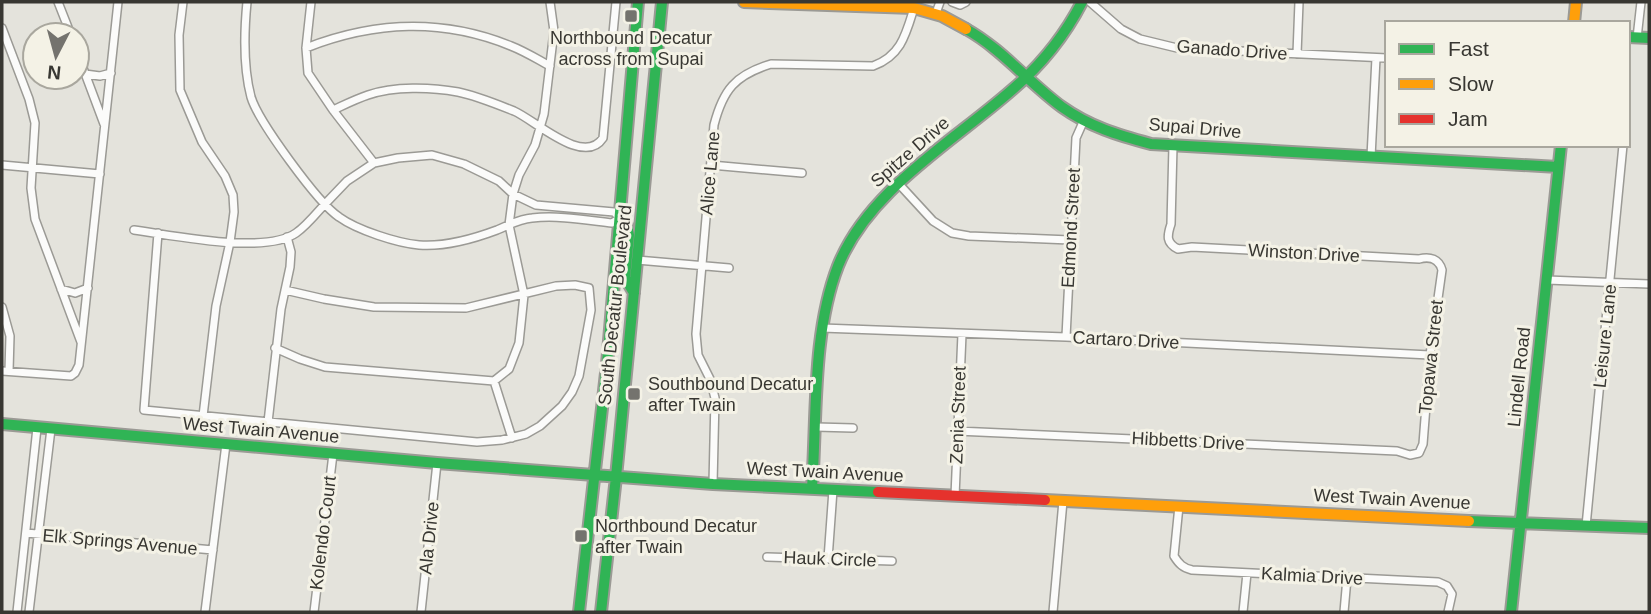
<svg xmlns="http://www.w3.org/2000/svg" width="1651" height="614" font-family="Arial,sans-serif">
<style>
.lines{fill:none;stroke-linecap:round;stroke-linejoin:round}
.street-casing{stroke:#9b9a95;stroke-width:10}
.fast-casing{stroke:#9b9a95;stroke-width:14}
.slow-casing{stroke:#9b9a95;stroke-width:14}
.jam-casing{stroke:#9b9a95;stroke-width:14}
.street{stroke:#fbfbfa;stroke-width:7}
.fast{stroke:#30b455;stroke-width:10}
.slow{stroke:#ff9f0a;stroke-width:10}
.jam{stroke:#e5322d;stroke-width:10}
.poi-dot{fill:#74736e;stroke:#f4f2e6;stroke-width:2.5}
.labels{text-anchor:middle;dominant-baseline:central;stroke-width:6;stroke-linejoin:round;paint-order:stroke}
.poi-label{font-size:18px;fill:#383732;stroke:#f4f2e6;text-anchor:start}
.street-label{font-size:18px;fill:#383732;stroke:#f4f2e6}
</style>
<rect width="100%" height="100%" fill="#e4e3dc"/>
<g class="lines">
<defs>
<path id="street" d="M58 2 71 35
M183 2 179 35 180 90 202 142 225 176 233 195 234 212 230 242 216 306 203 416
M311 2 306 48 308 73 333 110 374 163
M952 2 960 5 966 2
M1090 2 1121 29 1140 39 1177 48 1387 58
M936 13 940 2
M2 28 29 99 35 123 31 188 35 219 81 342
M1637 38 1641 2
M306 48C375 21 442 18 511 46 524 51 537 59 550 66
M77 52 104 124
M1297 54 1299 2
M85 74 100 76 111 73
M333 110C344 105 356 99 368 95 394 86 431 87 458 92 474 95 499 105 514 111 535 120 584 167 603 138L616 2
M1371 157 1376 58
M2 165 100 174
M711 165 802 173
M898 183 933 221 952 233 969 236 1070 240
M134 230C172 235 264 255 296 233 306 226 315 215 323 206L325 204 347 181 374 163 398 158 432 155 464 164 499 181 513 194 536 205 614 212 620 218 612 223C586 220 558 215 532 218 519 219 509 225 497 230 473 239 445 247 419 245 397 243 357 230 339 217 318 203 258 121 251 97 243 67 244 33 247 2
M158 233 144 410 477 442 502 440 526 434 540 426 562 406 572 392 579 376 591 310 589 288 575 285 556 286 466 308 374 307 324 299 285 290
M637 260 729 268
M1547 280 1649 284
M61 289 75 293 88 288
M2 307 10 336 9 371
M822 328 1066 337 1430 355
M1066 337 1076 138 1084 120
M275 348 300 359 325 367 494 381 509 369 519 343 524 295 509 225 513 194 519 175 535 145 544 114 554 31 550 2
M2 371 71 376 75 373 79 365 118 2
M494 381 512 438
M268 422 281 309 290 267 291 252 287 237
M816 427 853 428
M957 431 1397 451 1410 455 1419 453 1423 444 1430 355 1442 270C1439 259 1430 256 1419 259L1192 247 1178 249C1166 243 1167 236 1171 224L1173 146
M713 484 715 398 710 379 698 355 696 334 714 125C723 90 735 75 771 64L873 66C901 56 906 34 914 8
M955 496 962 334
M1179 506 1174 556C1179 564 1183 568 1192 570L1438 582 1447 586 1452 594 1448 612
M1586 526 1623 145
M26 533 213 550
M767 557 892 561
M828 559 833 490
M17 612 37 428
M29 612 51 429
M205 612 226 444
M314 612 333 454
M421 612 437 463
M1053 612 1063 501
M1243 612 1247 573
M1344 612 1347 578"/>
<path id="fast" d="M966 29C1002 49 1029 83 1062 107 1090 127 1118 135 1151 144L1558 167
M1628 37 1649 38
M620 218 626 222 629 235 625 278 634 293
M2 424 437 463 713 484 878 492
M812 488C817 417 812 333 838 266 868 190 953 142 1013 89 1041 65 1065 35 1082 2
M1469 521 1649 528
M579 612 607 364 638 2
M601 612 616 477 662 2
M1511 612 1561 145"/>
<path id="slow" d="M744 2 914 8 942 16 966 29
M1574 23 1576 2
M1045 500 1469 521"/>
<path id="jam" d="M878 492 1045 500"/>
</defs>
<use href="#street" class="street-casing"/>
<use href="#fast" class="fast-casing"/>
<use href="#slow" class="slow-casing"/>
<use href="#jam" class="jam-casing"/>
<use href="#street" class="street"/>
<use href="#fast" class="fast"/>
<use href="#slow" class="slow"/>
<use href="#jam" class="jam"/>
</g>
<g class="poi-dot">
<rect x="624" y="9" width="14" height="14" rx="3.5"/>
<rect x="627" y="387" width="14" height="14" rx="3.5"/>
<rect x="574" y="529" width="14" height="14" rx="3.5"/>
</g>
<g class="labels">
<g class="poi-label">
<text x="631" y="38" text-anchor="middle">Northbound Decatur<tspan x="631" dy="21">across from Supai</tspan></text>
<text x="648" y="384">Southbound Decatur<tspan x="648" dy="21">after Twain</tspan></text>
<text x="595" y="526">Northbound Decatur<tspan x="595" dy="21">after Twain</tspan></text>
</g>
<g class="street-label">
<text transform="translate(1232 50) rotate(4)">Ganado Drive</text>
<text transform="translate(1195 128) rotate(5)">Supai Drive</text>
<text transform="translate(910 152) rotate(-41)">Spitze Drive</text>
<text transform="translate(710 173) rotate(-85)">Alice Lane</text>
<text transform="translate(1071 228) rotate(-87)">Edmond Street</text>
<text transform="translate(1304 253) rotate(3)">Winston Drive</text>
<text transform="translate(615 305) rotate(-84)">South Decatur Boulevard</text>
<text transform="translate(1605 336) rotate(-84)">Leisure Lane</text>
<text transform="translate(1126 340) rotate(3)">Cartaro Drive</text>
<text transform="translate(1431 357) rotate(-84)">Topawa Street</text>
<text transform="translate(1519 377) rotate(-84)">Lindell Road</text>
<text transform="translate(958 415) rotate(-88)">Zenia Street</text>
<text transform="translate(261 430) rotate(5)">West Twain Avenue</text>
<text transform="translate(1188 441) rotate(3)">Hibbetts Drive</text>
<text transform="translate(825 472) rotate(3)">West Twain Avenue</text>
<text transform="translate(1392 499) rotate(3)">West Twain Avenue</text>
<text transform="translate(323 533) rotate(-83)">Kolendo Court</text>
<text transform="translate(429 538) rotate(-84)">Ala Drive</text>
<text transform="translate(120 542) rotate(5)">Elk Springs Avenue</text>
<text transform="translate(830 559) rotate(2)">Hauk Circle</text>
<text transform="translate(1312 576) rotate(3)">Kalmia Drive</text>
</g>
</g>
<rect width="1651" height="614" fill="none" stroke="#383732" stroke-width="7"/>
<rect x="1385" y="21" width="245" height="126" fill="#f4f2e6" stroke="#a9a79e" stroke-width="2"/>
<rect x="1399" y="44" width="35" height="10" fill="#30b455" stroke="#a9a79e" stroke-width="2"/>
<text x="1448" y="56" font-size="21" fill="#383732">Fast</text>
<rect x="1399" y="79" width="35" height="10" fill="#ff9f0a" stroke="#a9a79e" stroke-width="2"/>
<text x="1448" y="91" font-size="21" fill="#383732">Slow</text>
<rect x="1399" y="114" width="35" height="10" fill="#e5322d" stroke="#a9a79e" stroke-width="2"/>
<text x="1448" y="126" font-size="21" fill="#383732">Jam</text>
<g transform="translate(56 56) rotate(186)"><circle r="33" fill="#f4f2e6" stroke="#a9a79e" stroke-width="2"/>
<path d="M0-5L12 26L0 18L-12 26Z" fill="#74736e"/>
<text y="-10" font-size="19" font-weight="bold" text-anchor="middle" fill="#383732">N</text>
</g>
</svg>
